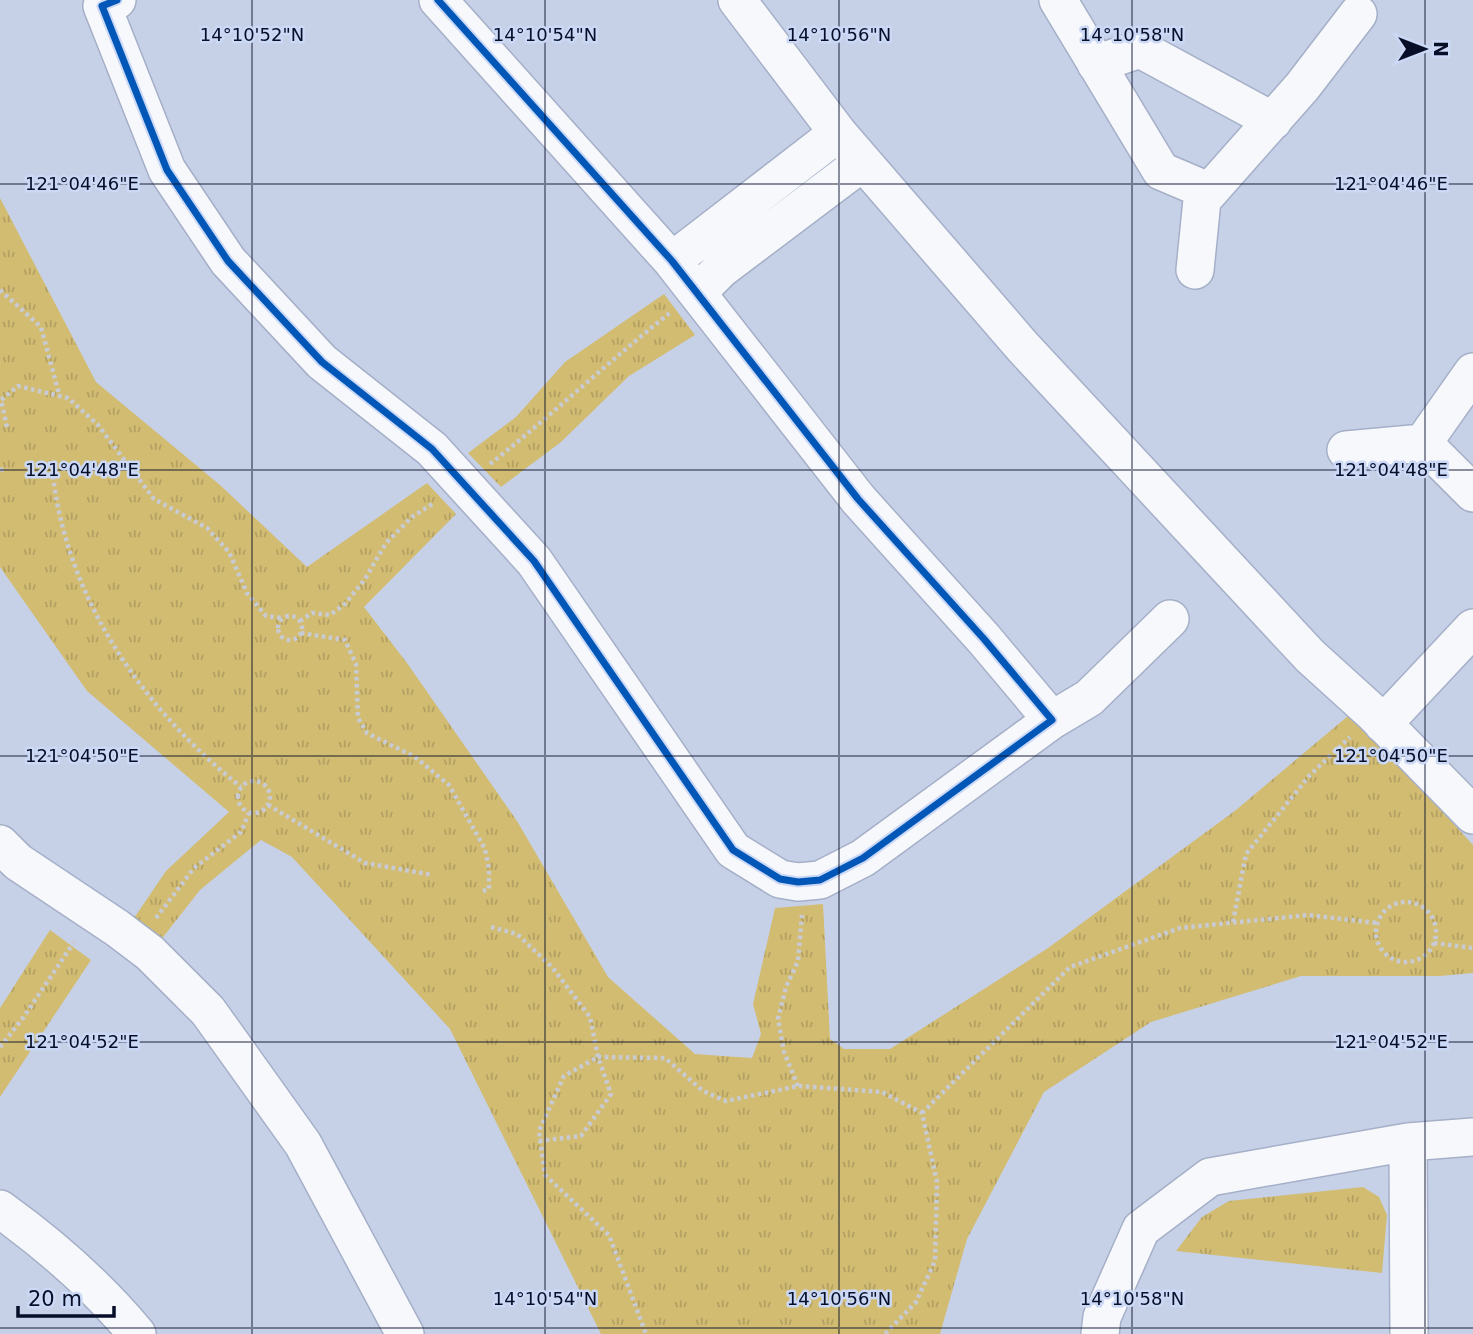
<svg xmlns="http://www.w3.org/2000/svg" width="1473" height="1334" font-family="'DejaVu Sans',sans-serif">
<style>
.park{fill:url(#park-tufts)}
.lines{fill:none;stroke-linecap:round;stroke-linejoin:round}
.minor-casing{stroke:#a5afc7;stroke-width:40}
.path{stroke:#c8cbd3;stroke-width:4.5;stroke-dasharray:3.5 3.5;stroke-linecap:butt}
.minor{stroke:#f6f8fc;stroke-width:37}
.cycleway-casing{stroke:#cbd8f6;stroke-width:11}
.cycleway{stroke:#0057b8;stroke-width:7}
.ticks{fill:none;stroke:#060e28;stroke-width:2;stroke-opacity:0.45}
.ticks-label{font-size:18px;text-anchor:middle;fill:#060e28;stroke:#cbd8f6;stroke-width:5;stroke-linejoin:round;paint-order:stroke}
</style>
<defs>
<pattern id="park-tufts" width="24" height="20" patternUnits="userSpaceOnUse" patternTransform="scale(1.75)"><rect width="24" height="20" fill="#d2bc71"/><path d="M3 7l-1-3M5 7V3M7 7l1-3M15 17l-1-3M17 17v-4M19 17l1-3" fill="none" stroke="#b3a062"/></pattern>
</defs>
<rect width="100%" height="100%" fill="#c6d1e8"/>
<path class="park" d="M0 198 96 382 220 485 307 567 427 483 456 514 364 607 407 663 517 821 608 977 695 1054 752 1058 761 1034 753 1004 775 908 823 904 830 1039 844 1049H890L1048 948 1236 810 1348 716 1385 749 1473 845V973L1440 976H1301L1151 1022 1044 1092 967 1239 940 1334H601L450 1029 292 857 261 840 200 890 160 941 132 921 166 871 229 812 87 691 0 567Z
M664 294 695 335 629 376 561 442 501 487 468 453 516 417 565 362Z
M50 930 91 960 0 1097V1008Z
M1363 1187 1379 1197 1387 1215 1382 1273 1176 1251 1202 1217 1229 1201Z"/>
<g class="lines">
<defs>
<path id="minor" d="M117 0 102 6 167 170 228 261 322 362 432 449 534 561 733 850 780 879 798 882 820 880 863 858 1052 720 984 639 858 499 672 261 438 0
M737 0 838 133 1022 346 1310 656 1374 714 1473 815
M1058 0 1161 171 1208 191
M1096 64 1140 49 1273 121
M672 261 838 133
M1195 270 1202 200 1302 87 1358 14
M697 293 721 269 863 162
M1423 443 1473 493
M1346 450 1423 443 1473 372
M1052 720 1089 698 1170 619
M1383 724 1473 628
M0 844 18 862 117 928 150 953 208 1011 303 1144 405 1334
M1408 1142 1409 1334
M0 1209C50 1245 97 1286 137 1334
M1100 1334 1102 1317 1141 1229 1210 1177 1408 1142 1473 1137"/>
</defs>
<use href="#minor" class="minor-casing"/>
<path class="path" d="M0 290 41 327 59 394
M7 427 1 400 18 386 68 398 98 425 154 499 207 528 229 552 247 593 266 616 282 618
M490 464C552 415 609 361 671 312
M0 470 7 468
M53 476C68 601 144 710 241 787
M278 628a12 12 0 1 1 24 0a12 12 0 1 1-24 0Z
M300 621 312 613 330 615 345 604 365 579 386 543 412 517 434 503
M301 633 345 640 356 664 358 718 367 733 415 757 449 785 485 849 489 869V889L483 891
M238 797a16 16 0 1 1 32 0a16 16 0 1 1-32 0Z
M268 805 365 863 433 875
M1376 932a30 30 0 1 1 60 0a30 30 0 1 1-60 0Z
M156 918 194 868 241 832 249 813
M1233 922 1246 854 1310 775 1350 737
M491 927 517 934 552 967 590 1017 598 1057 564 1076 539 1131 545 1175 609 1235 646 1334
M1434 943 1473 948
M0 1047 23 1018 76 939
M798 1086 784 1052 778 1019 786 987 798 961 802 915
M922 1113 1070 967 1180 928 1308 915 1377 923
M539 1141 581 1136 611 1094 598 1057 665 1058 703 1091 726 1101 798 1086 882 1092 922 1113 937 1182 935 1261 916 1302 885 1334"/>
<use href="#minor" class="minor"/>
<defs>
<path id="cycleway" d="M117 0 102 6 167 170 228 261 322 362 432 449 534 561 733 850 780 879 798 882 820 880 863 858 1052 720 984 639 858 499 672 261 438 0"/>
</defs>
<use href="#cycleway" class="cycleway-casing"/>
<use href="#cycleway" class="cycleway"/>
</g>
<path class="ticks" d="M252 0V1334M545 0V1334M839 0V1334M1132 0V1334M1425 0V1334M0 184H1473M0 470H1473M0 756H1473M0 1042H1473M0 1328H1473"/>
<g class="ticks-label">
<text x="252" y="41">14°10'52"N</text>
<text x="545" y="41">14°10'54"N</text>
<text x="839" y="41">14°10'56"N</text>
<text x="1132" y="41">14°10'58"N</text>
<text x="1391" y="190">121°04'46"E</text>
<text x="82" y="190">121°04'46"E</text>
<text x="1391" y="476">121°04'48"E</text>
<text x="82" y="476">121°04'48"E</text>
<text x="1391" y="762">121°04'50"E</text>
<text x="82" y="762">121°04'50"E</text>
<text x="82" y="1048">121°04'52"E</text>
<text x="1391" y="1048">121°04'52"E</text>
<text x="545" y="1305">14°10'54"N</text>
<text x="839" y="1305">14°10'56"N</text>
<text x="1132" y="1305">14°10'58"N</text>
</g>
<g transform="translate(1424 49) rotate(90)" stroke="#cbd8f6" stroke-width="5" paint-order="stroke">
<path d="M0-5L12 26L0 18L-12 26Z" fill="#060e28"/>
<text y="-10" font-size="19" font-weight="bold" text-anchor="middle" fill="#060e28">N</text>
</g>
<path d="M18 1306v10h96v-10" fill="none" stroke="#060e28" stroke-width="3.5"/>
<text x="28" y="1306" font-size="21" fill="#060e28" stroke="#cbd8f6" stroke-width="5" paint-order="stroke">20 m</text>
</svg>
